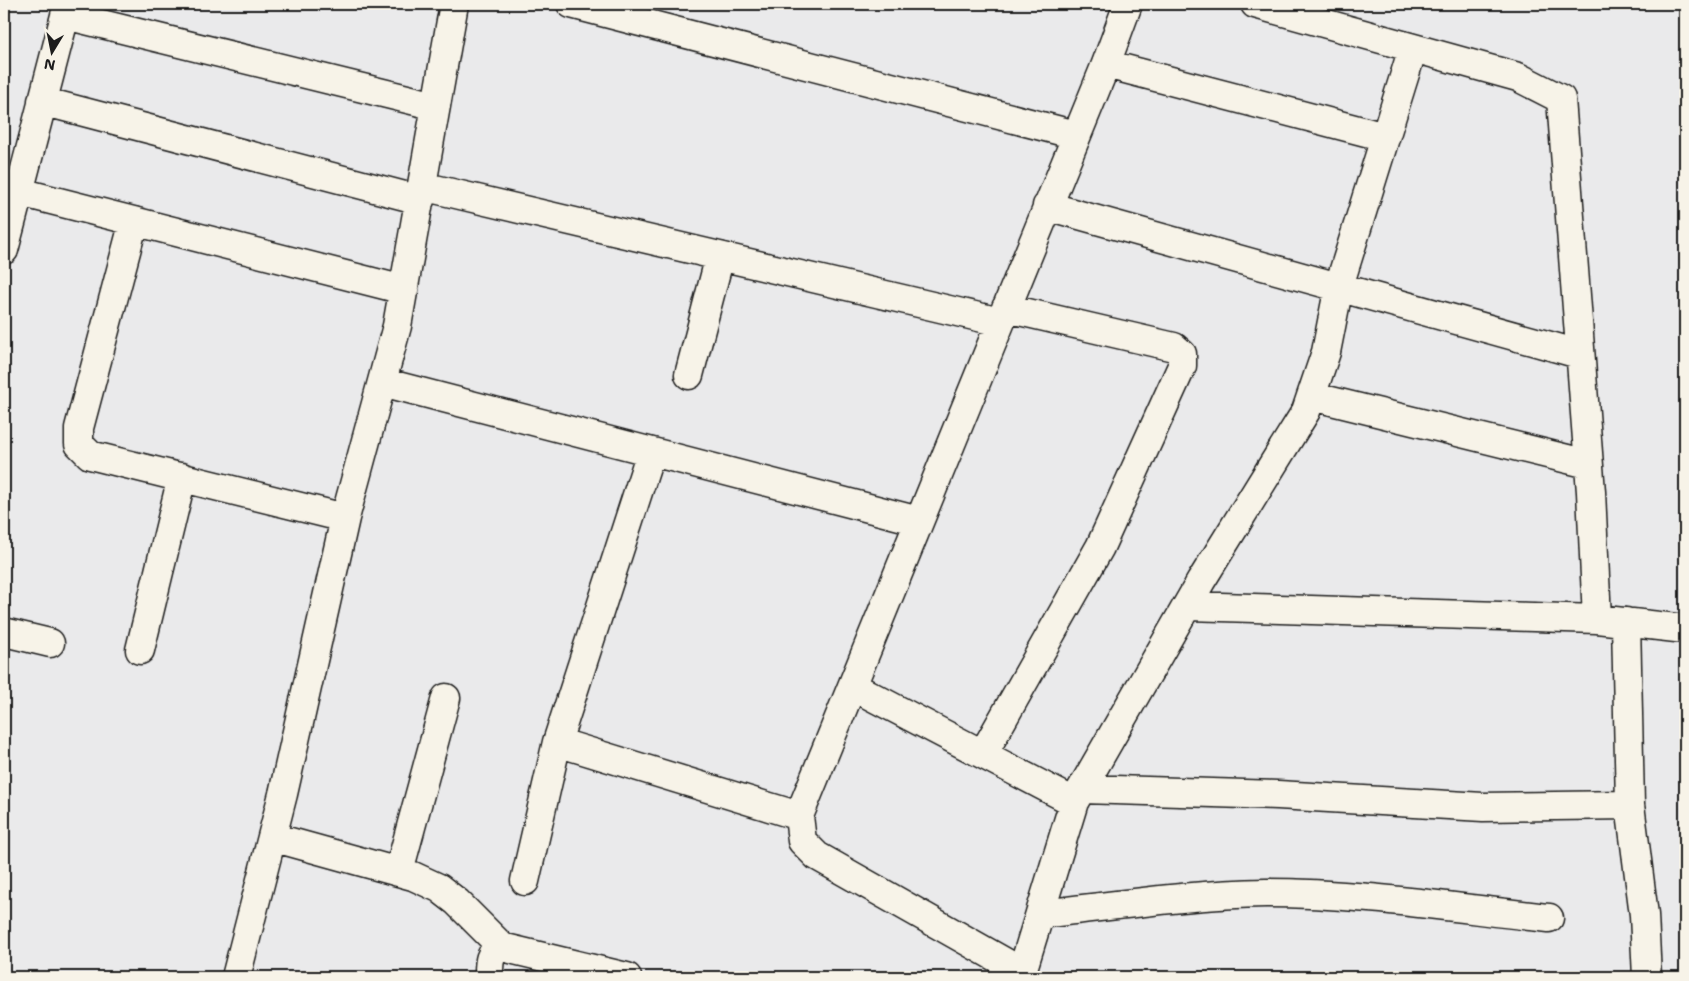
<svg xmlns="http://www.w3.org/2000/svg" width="1689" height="981" font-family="'Shantell Sans',sans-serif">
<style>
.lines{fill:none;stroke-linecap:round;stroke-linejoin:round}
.minor-casing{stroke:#1c1c1c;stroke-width:31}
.minor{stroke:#f7f3e8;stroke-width:28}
</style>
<rect width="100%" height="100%" fill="#eaeaeb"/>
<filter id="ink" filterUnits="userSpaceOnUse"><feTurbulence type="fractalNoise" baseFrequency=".02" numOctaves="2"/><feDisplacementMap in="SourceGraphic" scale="10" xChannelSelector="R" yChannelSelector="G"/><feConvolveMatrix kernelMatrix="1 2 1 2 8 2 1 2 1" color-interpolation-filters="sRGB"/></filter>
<g filter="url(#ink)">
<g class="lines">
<defs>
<path id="minor" d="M571 4 1076 135
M1255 4 1518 77 1561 99 1591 492 1597 619
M65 15 436 106
M1106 64 1385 137
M42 101 420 200
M422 186 1000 322
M4 188 404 290
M1047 206 1579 354
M134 221 79 428V444L90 455 345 518
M4 250 68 4
M689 375 720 256
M382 382 919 521
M1311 396 1588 464
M1188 606 1597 619 1685 629
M1626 622 1630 805
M4 632 50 643
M140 650 182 477
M852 686 1074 802
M557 742 799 816
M983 754 1100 547 1182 366V354L1174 347 1006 308
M1082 789 1278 795 1483 807 1630 805 1644 915 1647 977
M272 837 413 876 439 888 457 902 502 947
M399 871 446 698
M525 881 557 742 651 452
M1040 914C1114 906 1191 894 1266 893 1360 893 1455 908 1549 918
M1022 972 817 856 802 841 799 816 1106 64 1128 4
M236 977 283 794 345 518 397 326 454 4
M489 977C489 964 488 952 502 947L627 977
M1024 977 1022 972 1074 802 1201 581 1306 411 1326 352 1339 286 1413 48"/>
</defs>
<use href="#minor" class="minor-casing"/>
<use href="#minor" class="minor"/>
</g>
</g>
<rect width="1689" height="981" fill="none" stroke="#f7f3e8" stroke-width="20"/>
<rect x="10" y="10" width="1669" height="961" fill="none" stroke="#1c1c1c" stroke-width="2" filter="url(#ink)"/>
<g transform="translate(52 52) rotate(190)" stroke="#f7f3e8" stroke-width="4" paint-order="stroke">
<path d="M0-4L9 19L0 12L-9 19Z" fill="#1c1c1c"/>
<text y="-8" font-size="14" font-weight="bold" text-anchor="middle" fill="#1c1c1c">N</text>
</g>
</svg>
